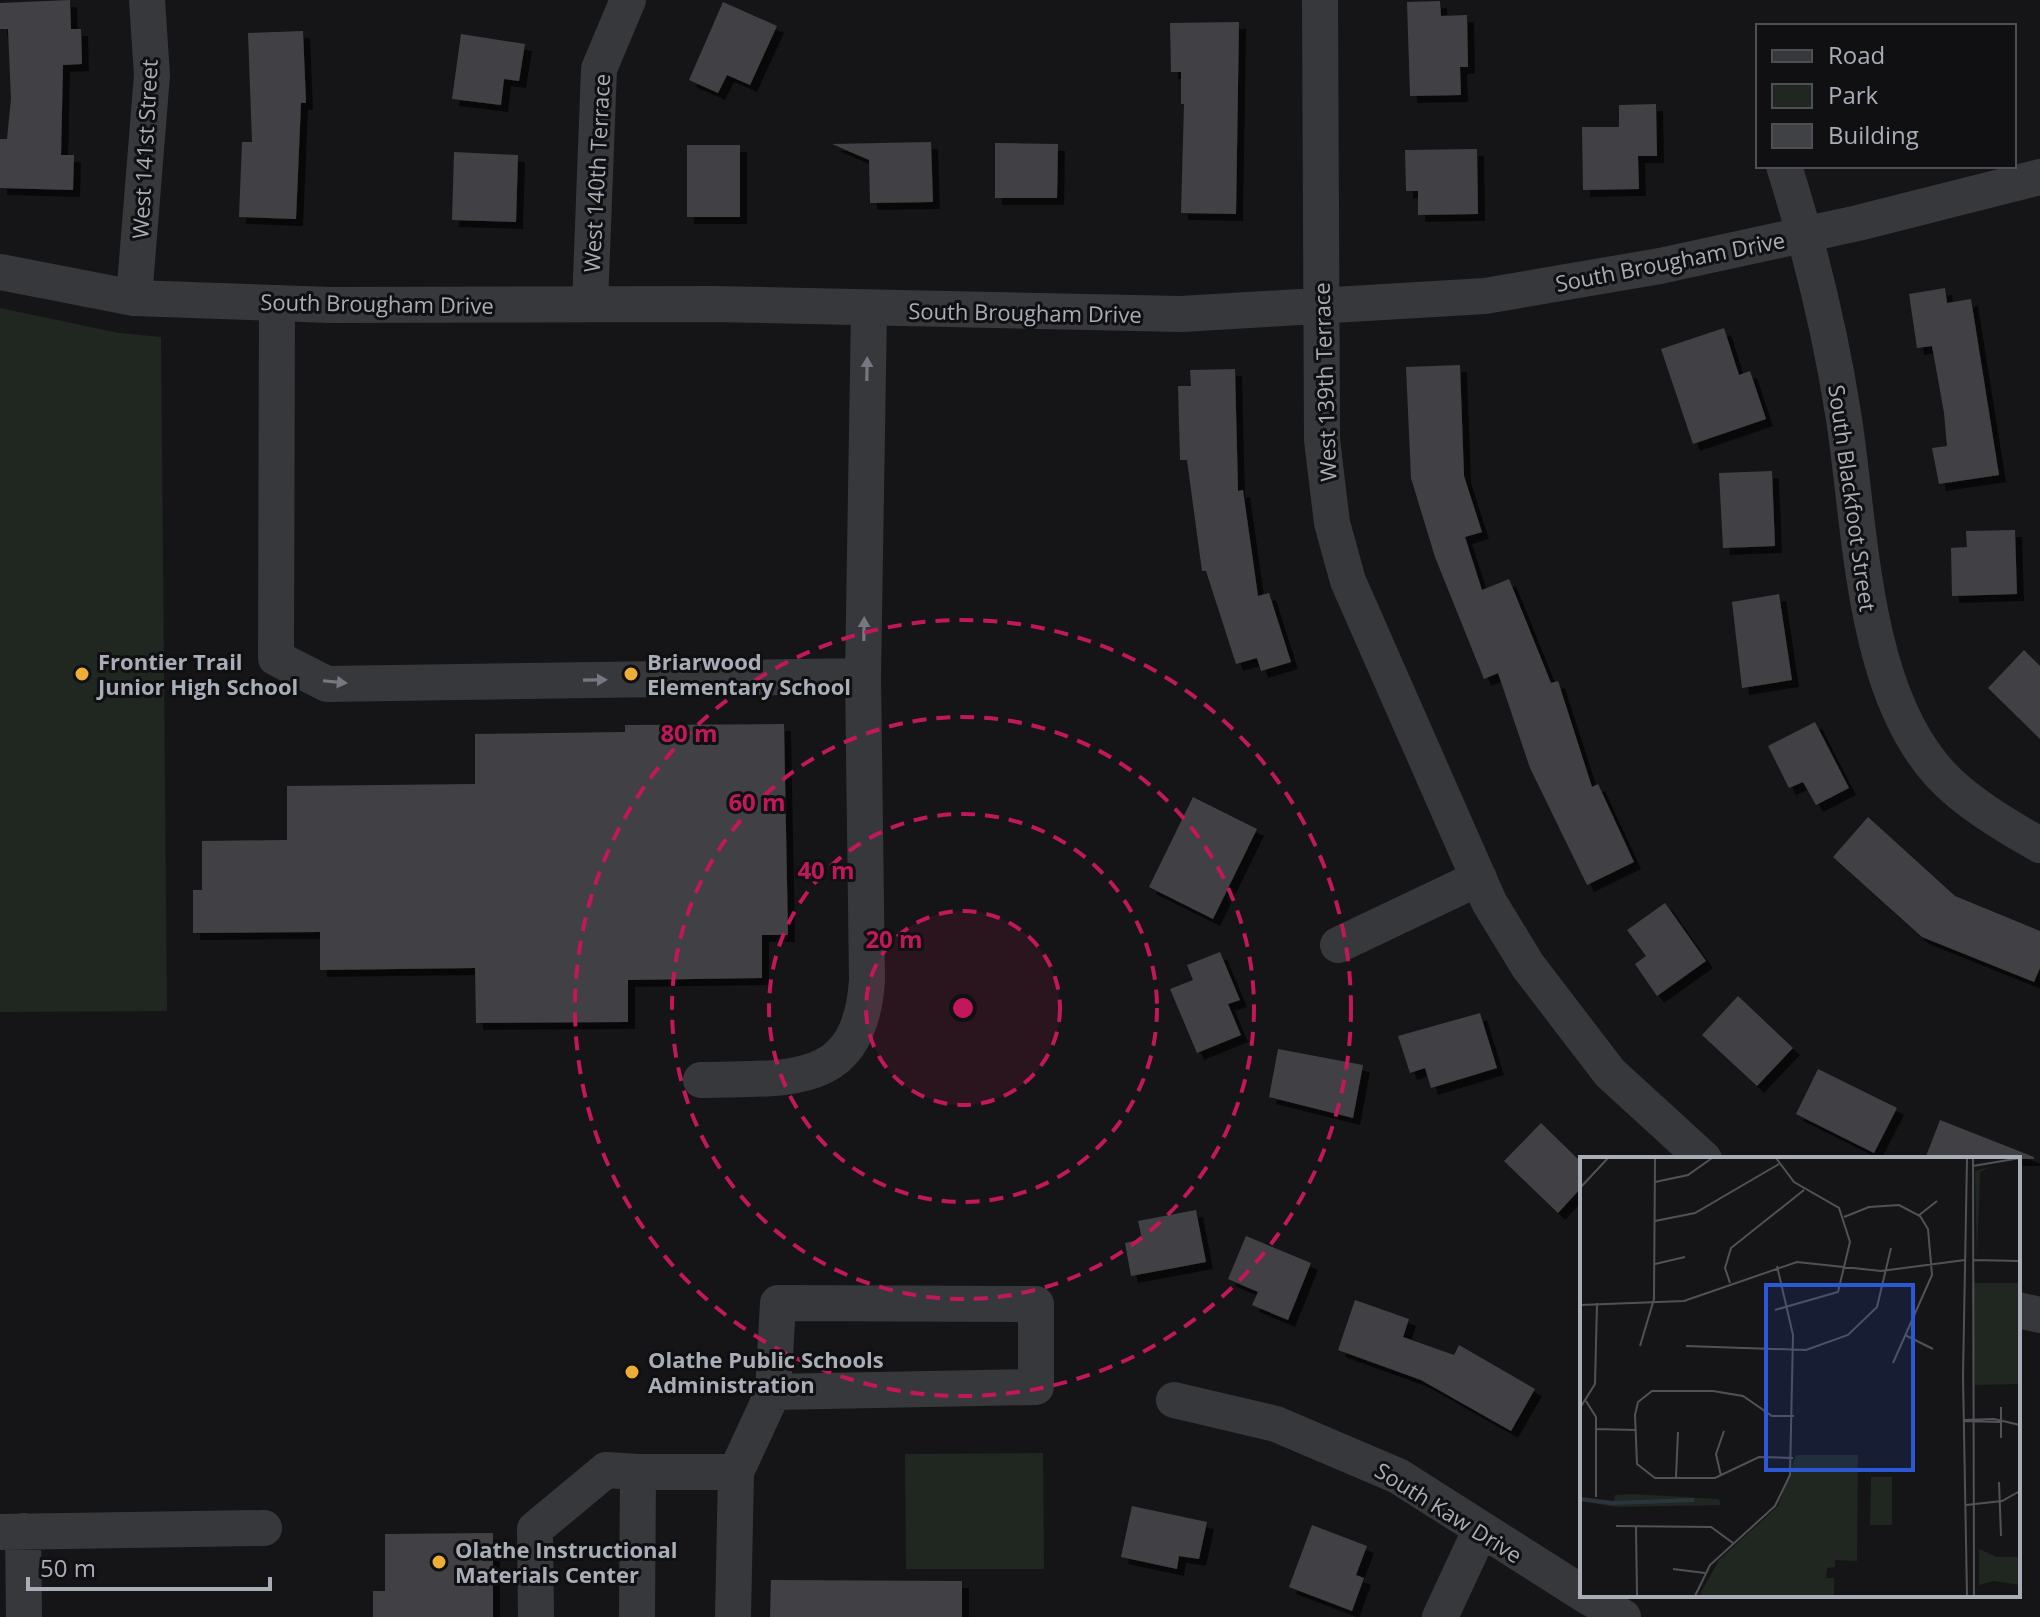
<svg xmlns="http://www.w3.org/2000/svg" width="2040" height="1617" font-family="'Open Sans',sans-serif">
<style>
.green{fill:#202721}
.building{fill:#404144;filter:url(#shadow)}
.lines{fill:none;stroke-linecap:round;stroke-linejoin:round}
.minor{stroke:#37383c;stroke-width:36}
.oneway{fill:#757880}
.ring{fill:none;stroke:#c2185b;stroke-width:4;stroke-dasharray:14 10}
.poi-dot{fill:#edae38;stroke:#101012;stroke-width:3}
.labels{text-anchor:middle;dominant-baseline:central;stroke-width:6;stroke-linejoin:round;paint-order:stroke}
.street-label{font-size:22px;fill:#a8adb7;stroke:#101012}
.poi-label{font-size:22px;font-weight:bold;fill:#a8adb7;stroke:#101012;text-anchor:start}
.inset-river{fill:none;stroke:#2c343b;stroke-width:4}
.inset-road{fill:none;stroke:#505257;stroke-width:2}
.view{fill:#2b58d5;fill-opacity:0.15;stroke:#2b58d5;stroke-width:4}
.inset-edge{fill:none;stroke:#a8adb7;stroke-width:4}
.centre{fill:#c2185b;stroke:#101012;stroke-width:4}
.ring-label{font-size:24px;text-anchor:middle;font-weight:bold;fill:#c2185b;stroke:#101012;stroke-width:6;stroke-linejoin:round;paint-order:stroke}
</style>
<defs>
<filter id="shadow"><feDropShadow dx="7" dy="7" stdDeviation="0" flood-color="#0009"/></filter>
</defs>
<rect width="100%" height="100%" fill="#151517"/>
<path class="green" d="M0 308 119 333 161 337 167 1011 0 1012Z
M1043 1453 1044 1569H906L905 1454Z"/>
<path class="building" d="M70 0 71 29H81L82 64 63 65 61 155H74L73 190 0 188V139H7L11 99 8 29H0V3Z
M1440 1 1441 16 1467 15 1468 67H1460L1461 95 1410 96 1407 2Z
M723 2 777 26 750 85 727 75 718 93 689 80Z
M1239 22 1236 214 1181 213 1184 104H1181V72H1171L1170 23Z
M303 31 306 103H301L296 219 239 217 242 142H252L248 33Z
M461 34 525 44 519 81 504 79 501 105 452 99Z
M1656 104 1657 156H1638L1639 189 1583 190 1582 127H1619V105Z
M931 142 933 202 870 203 869 160 832 144Z
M995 143 1058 144 1057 198H995Z
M687 145H740V217H687Z
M1477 149 1478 214 1418 215V191H1406L1405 150Z
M454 152 518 155 516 222 452 220Z
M1945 288 1947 303 1971 299 1999 475 1939 484 1932 448 1947 446 1944 413 1932 346 1917 348 1909 294Z
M1724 328 1739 375 1750 371 1766 419 1693 444 1661 349Z
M1460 365 1464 476 1482 532 1465 537 1482 590 1509 579 1551 683 1558 681 1592 787 1598 784 1634 862 1587 885 1530 768 1498 673 1484 679 1435 557 1411 478 1406 367Z
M1235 369 1238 491 1243 490 1258 596 1269 593 1291 662 1261 671 1257 658 1236 664 1206 571H1202L1187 460H1180L1178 386H1191L1190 370Z
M1772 471 1775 546 1723 548 1719 473Z
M2015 530 2017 594 1952 596 1951 548 1967 547 1966 531Z
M1779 594 1792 680 1742 688 1732 602Z
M2024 650 2040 666V739L1988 688Z
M1815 722 1849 788 1816 805 1803 782 1789 788 1768 746Z
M784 724 788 935H762V978L628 980V1022L476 1023 475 968 320 970V932L193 933V890H202V841L287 840V786L475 784V734L625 732V725Z
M1193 797 1257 829 1213 919 1149 887Z
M1868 817 1955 896 2040 931V968L2034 982 1922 937 1833 857Z
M1665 903 1706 961 1657 996 1635 964 1646 956 1627 930Z
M1220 952 1240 1000 1228 1004 1241 1035 1197 1053 1170 989 1193 980 1187 965Z
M1738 996 1793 1048 1757 1086 1702 1035Z
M1480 1013 1497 1068 1431 1088 1425 1068 1410 1073 1398 1036Z
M1278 1049 1363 1065 1353 1118 1269 1097Z
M1818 1069 1897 1108 1874 1153 1796 1114Z
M1940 1120 2034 1157V1159H1925Z
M1541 1123 1582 1163V1187L1558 1213 1504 1161Z
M1196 1210 1206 1262 1131 1276 1125 1243 1142 1239 1138 1221Z
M1246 1236 1311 1263 1288 1320 1252 1305 1258 1292 1228 1279Z
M1355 1300 1409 1319 1403 1337 1454 1355 1459 1345 1535 1389 1511 1431 1421 1380 1338 1350Z
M1132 1506 1207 1522 1199 1559 1179 1556 1177 1569 1121 1557Z
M1312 1525 1367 1546 1356 1575 1364 1578 1352 1611 1289 1587Z
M493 1533V1617H373V1591H385V1534Z
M771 1580 962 1581V1617H770Z"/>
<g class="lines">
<path class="minor" d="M1320 0 1322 440 1332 523 1348 581 1489 902 1528 966 1610 1073 1704 1159
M1784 166C1809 246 1830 330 1843 413 1862 528 1860 712 1959 792 1983 812 2013 830 2040 845
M0 272 134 298 331 305 713 304 1181 314 1485 296 1660 266 1858 223 2040 177
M134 298 152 75 147 0
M277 303 276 658 327 684 863 676 869 309
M590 304 599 69 628 0
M1338 945 1479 878
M701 1080C787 1077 860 1091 867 980L863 676
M2018 1310 2040 1315
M1174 1400 1276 1424 1398 1476 1582 1593
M23 1531 24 1617
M0 1532 264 1528
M1585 1595 1623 1617
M536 1617 535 1529 606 1470 638 1472
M637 1617 638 1472H736L773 1392 778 1303 1036 1304V1387L773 1392
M733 1617 736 1472
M1440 1617 1481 1529"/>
</g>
<defs><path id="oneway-solid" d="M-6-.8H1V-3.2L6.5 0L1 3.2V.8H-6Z" transform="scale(2)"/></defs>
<g class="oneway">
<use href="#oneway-solid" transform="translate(867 369) rotate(-89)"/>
<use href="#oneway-solid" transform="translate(864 629) rotate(-89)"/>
<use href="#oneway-solid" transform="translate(595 680) rotate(-1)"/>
<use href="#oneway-solid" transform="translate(335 682) rotate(6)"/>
</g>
<circle cx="963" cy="1008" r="97" fill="#c2185b" fill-opacity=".12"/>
<g class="ring">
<circle cx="963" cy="1008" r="97"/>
<circle cx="963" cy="1008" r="194"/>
<circle cx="963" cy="1008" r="291"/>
<circle cx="963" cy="1008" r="388"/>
</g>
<g class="poi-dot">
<circle cx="82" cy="674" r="8"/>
<circle cx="631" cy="674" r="8"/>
<circle cx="632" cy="1372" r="8"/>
<circle cx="439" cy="1562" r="8"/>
</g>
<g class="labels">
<g class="street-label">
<text transform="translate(144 149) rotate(-87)">West 141st Street</text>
<text transform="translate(596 173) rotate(-87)">West 140th Terrace</text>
<text transform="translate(1670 261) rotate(-11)">South Brougham Drive</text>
<text transform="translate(377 303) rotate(1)">South Brougham Drive</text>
<text transform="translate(1025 312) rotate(1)">South Brougham Drive</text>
<text transform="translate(1324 382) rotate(-92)">West 139th Terrace</text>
<text transform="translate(1853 498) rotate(82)">South Blackfoot Street</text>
<text transform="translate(1449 1512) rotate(32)">South Kaw Drive</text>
</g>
<g class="poi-label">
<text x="98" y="661">Frontier Trail<tspan x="98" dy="25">Junior High School</tspan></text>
<text x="647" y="661">Briarwood<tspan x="647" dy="25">Elementary School</tspan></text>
<text x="648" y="1359">Olathe Public Schools<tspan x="648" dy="25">Administration</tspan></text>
<text x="455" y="1549">Olathe Instructional<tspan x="455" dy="25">Materials Center</tspan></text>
</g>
</g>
<g transform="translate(1580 1157)">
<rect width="440" height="440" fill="#151517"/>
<path d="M410 10 400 15 397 102 395 14ZM392 126H440V227L395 228ZM216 298H278L277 404 255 403V410L247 411 246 421H254V439H119L139 403 198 349ZM291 320H312V368H290ZM52 337 139 342 141 348 35 350 0 344V340L34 344 35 338ZM399 392 417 400H439L440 428 414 424 399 428Z" fill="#202721"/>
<path class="inset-river" d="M0 342 32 346 114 343"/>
<path class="inset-road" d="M387 1 383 219 387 439M393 1 394 439M393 9 440 1M75 25 108 18 132 1M0 31 28 1M338 59 357 44M264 60 289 50 319 48 340 59 348 72 352 118 313 206M75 64 115 56 199 7M393 103 440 104M75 107 105 100M150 126 145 111 151 91 224 33M0 148 104 144 217 105 301 114 385 103M195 153 258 135 270 85 259 51 214 25 196 1M325 178 353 192M60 189 74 142 75 1M106 189 226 193 268 178 297 150 311 91M6 244 16 260V340M421 250V281M0 251 15 227 17 146M384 263 414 262 440 268M384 264 420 265M16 272 55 273M213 301 179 300 135 321H75L57 307 55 258 58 245 72 234H133L163 239 192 259H214M141 319 136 297 144 274M96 320 98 275M419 325 421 379M386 348 422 344 440 334M36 369 131 370 153 386M56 369 57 439M93 412 125 416M115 439 130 408 195 349 210 318 213 178 197 109"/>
<path class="view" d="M186 128H333V313H186Z"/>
<rect width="440" height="440" class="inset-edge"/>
</g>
<circle cx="963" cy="1008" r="12" class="centre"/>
<g class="ring-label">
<text x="689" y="742">80 m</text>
<text x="757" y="811">60 m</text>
<text x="826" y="879">40 m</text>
<text x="894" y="948">20 m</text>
</g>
<rect x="1756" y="24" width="260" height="144" fill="#101012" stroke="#4d4f54" stroke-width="2"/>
<rect x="1772" y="50" width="40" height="12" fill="#37383c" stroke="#4d4f54" stroke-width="2"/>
<text x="1828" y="64" font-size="24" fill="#a8adb7">Road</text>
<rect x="1772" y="84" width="40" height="24" fill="#202721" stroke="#4d4f54" stroke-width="2"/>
<text x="1828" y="104" font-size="24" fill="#a8adb7">Park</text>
<rect x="1772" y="124" width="40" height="24" fill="#404144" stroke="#4d4f54" stroke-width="2"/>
<text x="1828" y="144" font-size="24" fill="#a8adb7">Building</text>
<path d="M28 1577v12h242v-12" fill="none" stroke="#a8adb7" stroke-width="4"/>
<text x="40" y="1577" font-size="24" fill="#a8adb7" stroke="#101012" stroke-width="6" paint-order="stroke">50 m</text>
</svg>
